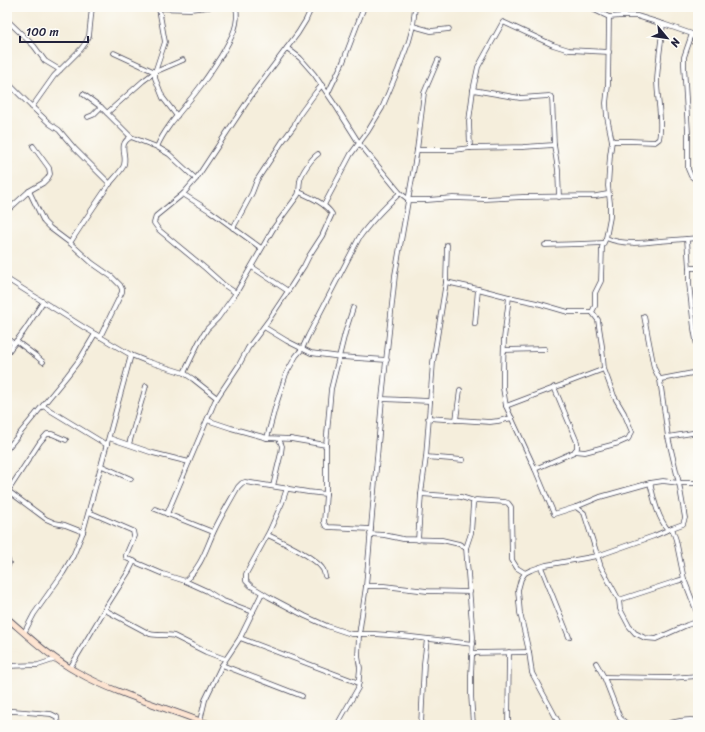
<svg xmlns="http://www.w3.org/2000/svg" width="705" height="732" viewBox="0 0 705 732" font-family="Sriracha,sans-serif">
  <style>
    .lines { fill: none; stroke-linecap: round; stroke-linejoin: round }
    .street-casing { stroke: #424153; stroke-width: 5.5 }
    .secondary-casing { stroke: #424153; stroke-width: 7 }
    .street { stroke: #fff; stroke-width: 4 }
    .secondary { stroke: #fde4d1; stroke-width: 5.5 }
  </style>
  <rect width="100%" height="100%" fill="#fdfcf7"/>
  <filter id="ink" filterUnits="userSpaceOnUse"><feTurbulence type="fractalNoise" baseFrequency=".025" numOctaves="2"/><feDisplacementMap in="SourceGraphic" scale="8" xChannelSelector="R" yChannelSelector="G"/><feConvolveMatrix kernelMatrix="1 2 1 2 8 2 1 2 1" color-interpolation-filters="sRGB"/></filter>
  <filter id="wash" filterUnits="userSpaceOnUse"><feTurbulence type="fractalNoise" baseFrequency=".012" numOctaves="4" result="noise"/><feDisplacementMap in="SourceGraphic" scale="16" xChannelSelector="R" yChannelSelector="G"/><feGaussianBlur stdDeviation="0.9" result="paint"/><feColorMatrix in="noise" values="0 0 0 0 0 0 0 0 0 0 0 0 0 0 0 0 0 1.4 0 .05"/><feComposite in="paint" operator="in"/></filter>
  <g filter="url(#wash)">
    <rect width="100%" height="100%" fill="#f5eedc"/>
  </g>
  <g filter="url(#ink)">
    <g class="lines">
      <defs>
        <g id="street">
          <polyline points="110,7 190,9 209,7"/>
          <polyline points="588,7 609,17 622,16 637,16 663,24 698,36"/>
          <polyline points="159,9 165,42 155,72 155,78 163,98 177,116"/>
          <polyline points="7,20 34,46 45,61 60,70"/>
          <polyline points="413,26 431,31 449,29"/>
          <polyline points="692,34 684,57 684,65 688,132 688,169 691,176 698,182"/>
          <polyline points="287,48 300,58 314,74 337,108 359,143 400,193 409,200 427,200 453,198 484,199 523,197 596,196 608,194"/>
          <polyline points="114,53 155,72"/>
          <polyline points="7,82 32,107 50,124 59,130 75,149 110,184"/>
          <polyline points="473,90 520,98 549,96 552,97 554,145 558,170 559,197"/>
          <polyline points="328,93 343,62 364,7"/>
          <polyline points="83,94 101,107 131,137"/>
          <polyline points="32,107 54,76 81,49 86,42 89,36 92,7"/>
          <polyline points="107,113 143,81 155,72 183,60"/>
          <polyline points="88,117 93,115 101,107"/>
          <path d="M 612,141 L 630,141 L 655,142 L 659,139 C 663,121 657,99 657,80 C 658,61 661,42 663,24"/>
          <path d="M 157,147 C 166,125 188,104 202,84 C 209,75 215,65 221,56 C 230,40 240,26 236,7"/>
          <polyline points="470,148 469,121 473,90 478,67 503,22 553,45 569,50 609,52"/>
          <polyline points="417,150 453,150 470,148 523,147 554,145"/>
          <polyline points="29,191 43,183 48,178 50,174 49,168 33,146"/>
          <polyline points="183,194 210,211 261,248"/>
          <polyline points="324,205 351,154 368,131 382,108 398,70 409,41 413,26 415,7"/>
          <polyline points="7,211 29,191 44,222 50,228 70,243 92,263 112,277 120,285 122,289 122,292 100,337"/>
          <polyline points="233,228 252,193 257,180 282,142 294,126 296,121 300,114 316,92 322,85"/>
          <path d="M 606,238 C 623,245 642,243 660,241 C 673,240 685,239 698,238"/>
          <polyline points="687,239 689,268"/>
          <path d="M 70,243 C 82,224 95,205 108,186 C 112,180 119,174 123,167 C 129,156 116,145 131,137 L 157,147 L 169,154 L 196,179"/>
          <polyline points="545,245 580,244 603,243"/>
          <polyline points="252,267 288,291"/>
          <polyline points="698,268 689,268 689,283 694,329 698,352"/>
          <polyline points="7,279 85,328 131,355 146,361 184,373 193,379 217,398"/>
          <polyline points="446,282 478,289 509,297 537,303 568,312 592,312"/>
          <polyline points="236,293 224,285 205,268 159,230 154,223 156,216 183,194 196,179 253,93 298,33 306,20 310,11 310,7"/>
          <polyline points="509,297 504,339 503,371 503,388 506,406 535,469 554,514 576,507 600,497 650,483 663,481 679,483 698,483"/>
          <polyline points="353,308 345,333 331,389 326,445 326,494 324,522 325,525 328,527 371,529"/>
          <polyline points="644,316 654,368 660,380"/>
          <polyline points="475,324 478,289"/>
          <polyline points="264,327 287,341 311,353 341,357 387,360"/>
          <polyline points="7,338 14,344"/>
          <polyline points="16,341 36,356 43,362"/>
          <polyline points="504,350 545,349"/>
          <polyline points="7,353 24,331 43,302"/>
          <path d="M 184,373 L 199,342 L 207,329 L 218,318 L 236,293 L 273,229 L 298,195 C 300,190 299,186 300,181 C 301,173 312,158 318,154"/>
          <polyline points="382,399 430,401"/>
          <polyline points="43,406 107,445"/>
          <polyline points="506,406 604,369"/>
          <polyline points="428,418 490,422 498,421 512,418"/>
          <polyline points="207,420 231,428 267,438 291,439 326,445"/>
          <polyline points="456,420 460,390"/>
          <polyline points="668,437 698,432"/>
          <polyline points="109,438 153,453 189,462"/>
          <path d="M 267,438 L 275,408 L 286,374 L 296,356 L 302,349 L 308,336 L 359,238 C 371,221 385,207 400,193"/>
          <polyline points="129,444 146,386"/>
          <polyline points="7,449 67,376 80,359 95,334"/>
          <polyline points="575,451 585,452 619,443 628,439 632,432 624,413 614,396 604,369 602,346 598,320 592,312 595,306 595,293 601,281 602,247 606,238 610,217 610,203 608,186 610,155 612,141 607,117 606,103 608,85 609,17"/>
          <polyline points="426,457 463,460"/>
          <polyline points="102,466 131,479"/>
          <polyline points="535,469 574,452 577,448 577,442 554,387"/>
          <path d="M 650,483 C 654,499 657,516 668,530"/>
          <polyline points="273,486 281,453 282,446 279,439"/>
          <polyline points="287,488 282,503 269,532 246,574 246,581 251,586 269,597 305,616 327,626 351,634 375,634 403,636 473,644"/>
          <polyline points="7,490 46,519 55,523 65,525 83,532"/>
          <polyline points="8,491 40,442 47,434 52,434 66,440"/>
          <polyline points="421,494 461,497 474,501"/>
          <polyline points="576,507 584,513 601,567 619,600 620,609 629,626 635,633 645,638 656,639 687,625 698,621"/>
          <polyline points="155,509 213,532"/>
          <polyline points="89,512 133,531 134,536 126,555 126,557 128,559 163,574 185,581 207,591 221,600 253,612"/>
          <path d="M 167,514 L 215,401 L 239,365 L 248,348 L 268,321 L 288,291 L 304,266 L 309,256 L 322,236 L 332,214 C 325,203 310,197 299,192"/>
          <polyline points="672,528 683,524 685,518 679,483 668,437 660,380 661,379 698,372"/>
          <polyline points="370,534 384,535 403,539 442,540 459,544 466,548"/>
          <path d="M 268,535 C 282,542 313,556 322,568 C 324,570 324,573 325,576"/>
          <polyline points="418,540 421,494 426,457 433,362 446,282 447,245"/>
          <polyline points="7,558 9,563 7,568"/>
          <polyline points="541,567 569,637"/>
          <path d="M 185,581 C 202,565 205,551 214,531 C 221,516 230,501 238,487 L 242,483 L 245,482 L 308,492 L 326,494"/>
          <polyline points="366,586 384,586 427,591 470,592"/>
          <polyline points="619,600 677,581 684,579"/>
          <path d="M 105,610 L 150,634 C 158,636 166,634 174,636 L 206,652 L 225,659"/>
          <polyline points="24,633 34,614 63,573 73,556 83,532 131,355"/>
          <polyline points="240,638 359,683"/>
          <polyline points="473,653 529,652"/>
          <polyline points="596,663 604,677 620,718 627,724 631,725"/>
          <polyline points="222,665 302,696"/>
          <polyline points="7,666 38,665 56,659"/>
          <polyline points="70,668 108,604 129,571 134,561"/>
          <polyline points="604,677 670,678 698,676"/>
          <polyline points="7,711 13,711 51,714 57,717 58,725"/>
          <polyline points="200,721 205,700 222,665 240,638 262,593"/>
          <polyline points="337,725 358,688 360,668 358,656 359,635 366,586 382,399 395,275 417,150 424,93 438,60"/>
          <polyline points="421,725 424,663 427,639"/>
          <polyline points="473,725 471,694 471,675 473,637 466,548 471,533 473,504 474,501 476,500 505,502 508,503 511,507 512,560 517,568 525,573"/>
          <polyline points="508,725 509,652"/>
          <polyline points="560,725 532,673 529,652 520,613 518,590 521,579 525,573 531,570 546,565 597,556 654,536 672,528 676,540 684,579 696,610 698,613"/>
          <path d="M 669,725 L 670,723 C 678,721 690,718 698,721"/>
        </g>
        <path id="secondary" d="M 7,618 C 29,637 51,658 77,672 C 116,694 161,706 202,722 L 214,725"/>
      </defs>
      <use href="#street" class="street-casing"/>
      <use href="#secondary" class="secondary-casing"/>
      <use href="#street" class="street"/>
      <use href="#secondary" class="secondary"/>
    </g>
  </g>
  <rect width="705" height="732" fill="none" stroke="#fdfcf7" stroke-width="24"/>
  <g transform="translate(667 38) rotate(119)" stroke="#fdfcf7" stroke-width="3" paint-order="stroke">
  <path d="M0-3L7 15L0 10L-7 15Z" fill="#22223b"/>
  <text y="-6" font-size="11" font-weight="bold" text-anchor="middle" fill="#22223b">N</text>
  </g>
  <path d="M20 36v6h68v-6" fill="none" stroke="#22223b" stroke-width="2"/>
  <text x="26" y="36" font-size="12" fill="#22223b" stroke="#fdfcf7" stroke-width="3" paint-order="stroke">100 m</text>
</svg>
